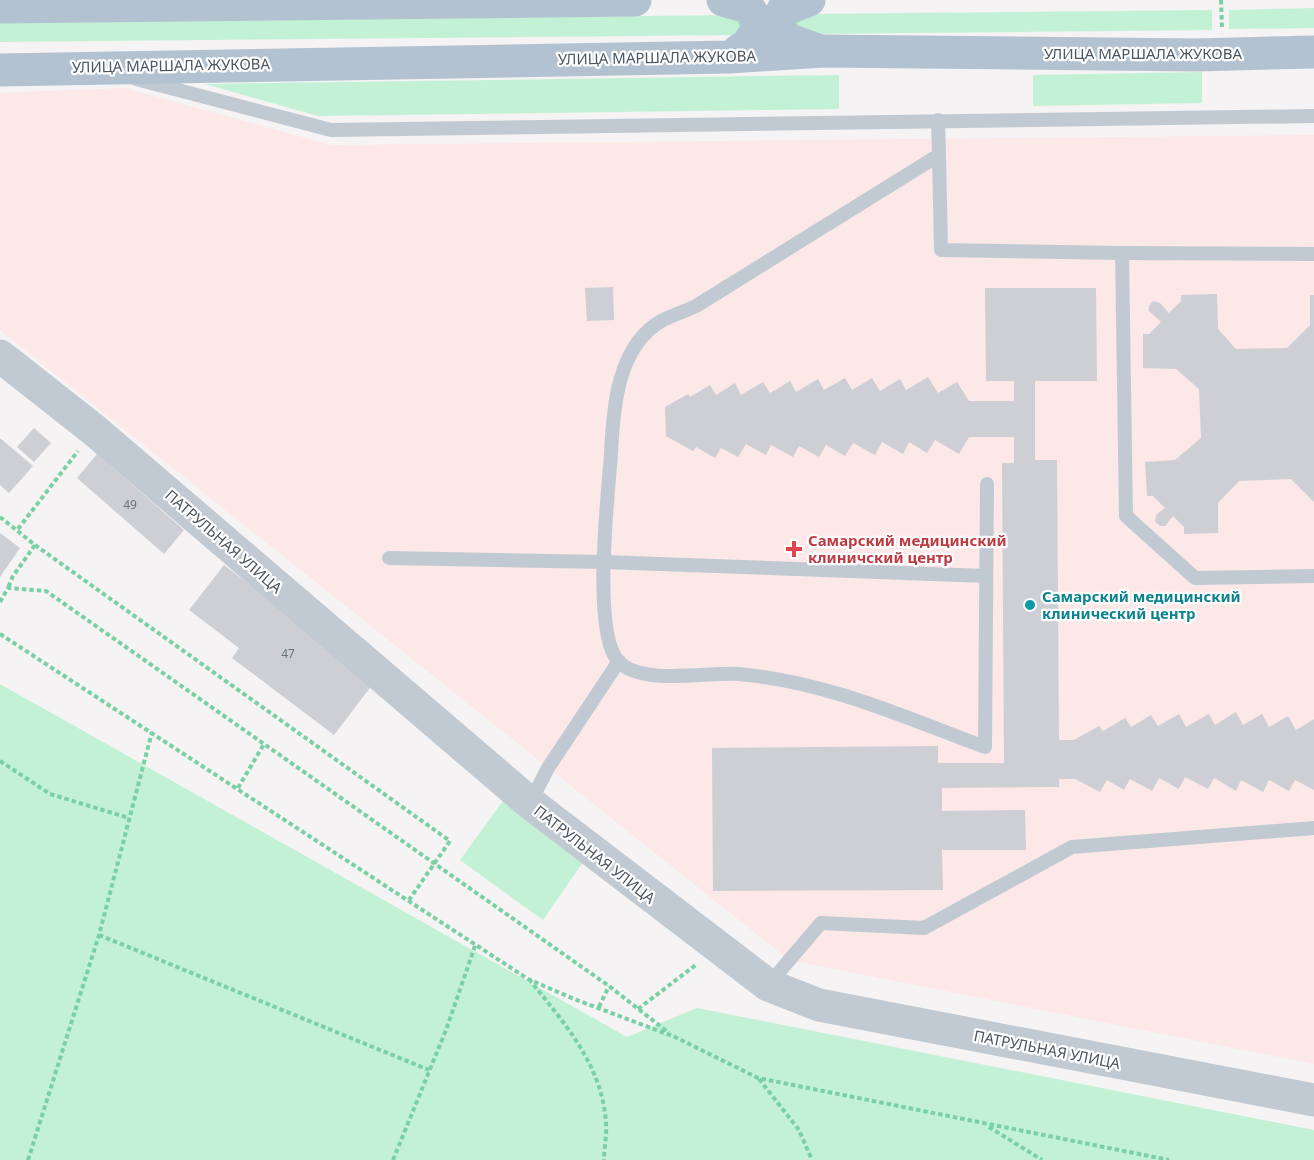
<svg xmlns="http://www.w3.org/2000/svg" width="1314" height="1160" viewBox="0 0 1314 1160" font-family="'Noto Sans',sans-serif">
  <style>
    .medical { fill: #fce8e6 }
    .green { fill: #c3f1d5 }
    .building { fill: #cdcfd5 }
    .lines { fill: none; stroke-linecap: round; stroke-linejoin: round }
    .path { stroke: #7ad0a6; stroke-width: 4; stroke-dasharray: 4.5 3; stroke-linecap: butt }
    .service { stroke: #c1cad2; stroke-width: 14 }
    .tertiary { stroke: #c1cad2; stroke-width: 33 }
    .primary { stroke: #b3c2d1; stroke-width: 33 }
    .health-dot { fill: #e0444e; stroke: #fff; stroke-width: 2 }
    .culture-dot { fill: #0f9aa8; stroke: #fff; stroke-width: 2 }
    .labels { text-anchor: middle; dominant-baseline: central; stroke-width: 4.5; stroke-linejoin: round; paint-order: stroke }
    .number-label { font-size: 12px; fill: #6b747e }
    .street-label { font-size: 15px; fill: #4a5661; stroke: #fff }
    .health-label { font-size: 15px; font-weight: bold; fill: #be3a42; stroke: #fff; text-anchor: start }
    .culture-label { font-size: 15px; font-weight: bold; fill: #0d838f; stroke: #fff; text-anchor: start }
  </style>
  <rect width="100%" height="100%" fill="#f5f3f3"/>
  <polygon class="medical" points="124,88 331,145 1314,135 1314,1064 789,960 0,330 0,93"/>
  <g class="green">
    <polygon points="1314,8 1314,28 1229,29 1229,10"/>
    <polygon points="1212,10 1212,30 803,34 796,27 796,21 803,14"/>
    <polygon points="736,15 743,22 735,35 0,42 0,23"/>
    <polygon points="1202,72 1202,103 1033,106 1033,75"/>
    <polygon points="839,75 839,109 318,116 205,84"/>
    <polygon points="0,684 627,1037 697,1008 1314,1130 1314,1160 0,1160"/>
    <polygon points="505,798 583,862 543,920 460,860"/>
  </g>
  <g class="building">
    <polygon points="613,287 614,320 587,321 585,288"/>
    <polygon points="985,288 1096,288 1097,381 1035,381 1035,460 1057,460 1059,740 1074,740 1099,726 1103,731 1125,718 1131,727 1151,715 1158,726 1179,714 1186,727 1209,714 1215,725 1236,712 1243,725 1262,714 1269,727 1288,716 1296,730 1314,719 1314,790 1295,780 1289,791 1269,780 1263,792 1241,780 1236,791 1214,778 1208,789 1185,777 1179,789 1159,778 1152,791 1130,779 1124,790 1107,780 1100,792 1075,779 1059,779 1059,787 942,788 942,811 1025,810 1026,850 942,850 943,890 713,891 712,748 938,746 938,763 1004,763 1002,463 1014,463 1014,437 969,437 959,454 935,440 927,453 909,442 903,454 882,442 875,455 853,443 845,456 826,445 819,457 799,446 793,457 771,445 766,455 746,444 738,457 721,448 715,458 696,447 693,451 666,436 665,407 688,394 690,397 710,385 716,395 735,383 741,395 763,382 770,393 790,381 796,392 818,379 824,390 845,378 852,390 872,378 880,391 900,379 906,390 928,377 938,393 957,382 969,401 1014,401 1014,381 986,381"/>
    <polygon points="1217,294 1218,329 1236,349 1287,348 1310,325 1310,295 1314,295 1314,502 1291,479 1239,481 1218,503 1218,533 1184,534 1184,527 1173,516 1165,526 1160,526 1155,522 1156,515 1165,508 1153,496 1147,496 1145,462 1175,460 1201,438 1199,389 1176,369 1143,368 1143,334 1149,334 1161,322 1149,311 1149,306 1153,301 1160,303 1169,313 1181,301 1181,295"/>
    <polygon points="34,428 51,443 34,462 17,447"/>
    <polygon points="0,438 33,466 9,493 0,485"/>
    <polygon points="97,454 184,530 164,554 77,478"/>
    <polygon points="0,533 20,548 0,577"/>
    <polygon points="224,565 376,680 334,735 232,658 239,648 189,610"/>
  </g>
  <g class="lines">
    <g class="path">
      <polyline points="1221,0 1222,28"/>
      <polyline points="0,517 35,545 13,576 8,588"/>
      <polyline points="18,529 78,451"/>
      <polyline points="35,545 450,841 409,900"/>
      <polyline points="0,602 8,588 46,591 609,986 669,1033"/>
      <polyline points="0,634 528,979 574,999 675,1037 758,1078 1169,1160"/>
      <polyline points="0,761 50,794 129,818"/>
      <polyline points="238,788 264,744"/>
      <polyline points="99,935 429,1070"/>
      <path d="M 529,979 C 564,1023 602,1064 606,1123 C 607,1135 604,1148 604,1160"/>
      <polyline points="599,1007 609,986"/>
      <polyline points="638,1009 697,964"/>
      <polyline points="759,1079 799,1130 812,1160"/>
      <polyline points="989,1127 1042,1160"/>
      <polyline points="28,1160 99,935 152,732"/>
      <polyline points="393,1160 446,1030 476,943"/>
    </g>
    <g class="service">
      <polyline points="136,79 331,130 1314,116"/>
      <path d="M 938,120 L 939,155 L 696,306 C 685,311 673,315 663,320 C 617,345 613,409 611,454 C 608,496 592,631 618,661 C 641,686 706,672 738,674 C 825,681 904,717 985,747 L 987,484"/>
      <polyline points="939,155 941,250 1122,253 1126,516 1195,578 1314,576"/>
      <polyline points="1122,253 1314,254"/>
      <polyline points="389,558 604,562 986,576"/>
      <polyline points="530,803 548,768 619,661"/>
      <polyline points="768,985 821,923 924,928 1072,847 1314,828"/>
    </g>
    <polyline class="tertiary" points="0,356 94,430 530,803 768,985 819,1005 1314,1100"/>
    <g class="primary">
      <polyline points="723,0 748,7 760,25 748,44 738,51"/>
      <polyline points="809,0 783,10 777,24 787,39 818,50"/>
      <polyline points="0,7 635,0"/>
      <polyline points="0,70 729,57 823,51 1196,55 1314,52"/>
    </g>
  </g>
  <path class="health-dot" d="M791 540h6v6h6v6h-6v6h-6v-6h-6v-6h6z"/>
  <circle class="culture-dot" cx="1030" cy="605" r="6"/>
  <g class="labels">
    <g class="number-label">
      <text x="130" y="504">49</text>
      <text x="288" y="653">47</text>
    </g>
    <g class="street-label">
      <text x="1143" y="53">УЛИЦА МАРШАЛА ЖУКОВА</text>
      <text transform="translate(657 57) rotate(-1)">УЛИЦА МАРШАЛА ЖУКОВА</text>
      <text transform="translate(171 65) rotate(-1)">УЛИЦА МАРШАЛА ЖУКОВА</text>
      <text transform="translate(224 541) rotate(41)">ПАТРУЛЬНАЯ УЛИЦА</text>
      <text transform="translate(595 854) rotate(38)">ПАТРУЛЬНАЯ УЛИЦА</text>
      <text transform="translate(1047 1049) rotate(11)">ПАТРУЛЬНАЯ УЛИЦА</text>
    </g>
    <g class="health-label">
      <text x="808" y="540">Самарский медицинский<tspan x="808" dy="17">клиничский центр</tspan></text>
    </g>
    <g class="culture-label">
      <text x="1042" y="596">Самарский медицинский<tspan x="1042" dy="17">клинический центр</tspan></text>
    </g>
  </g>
</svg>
